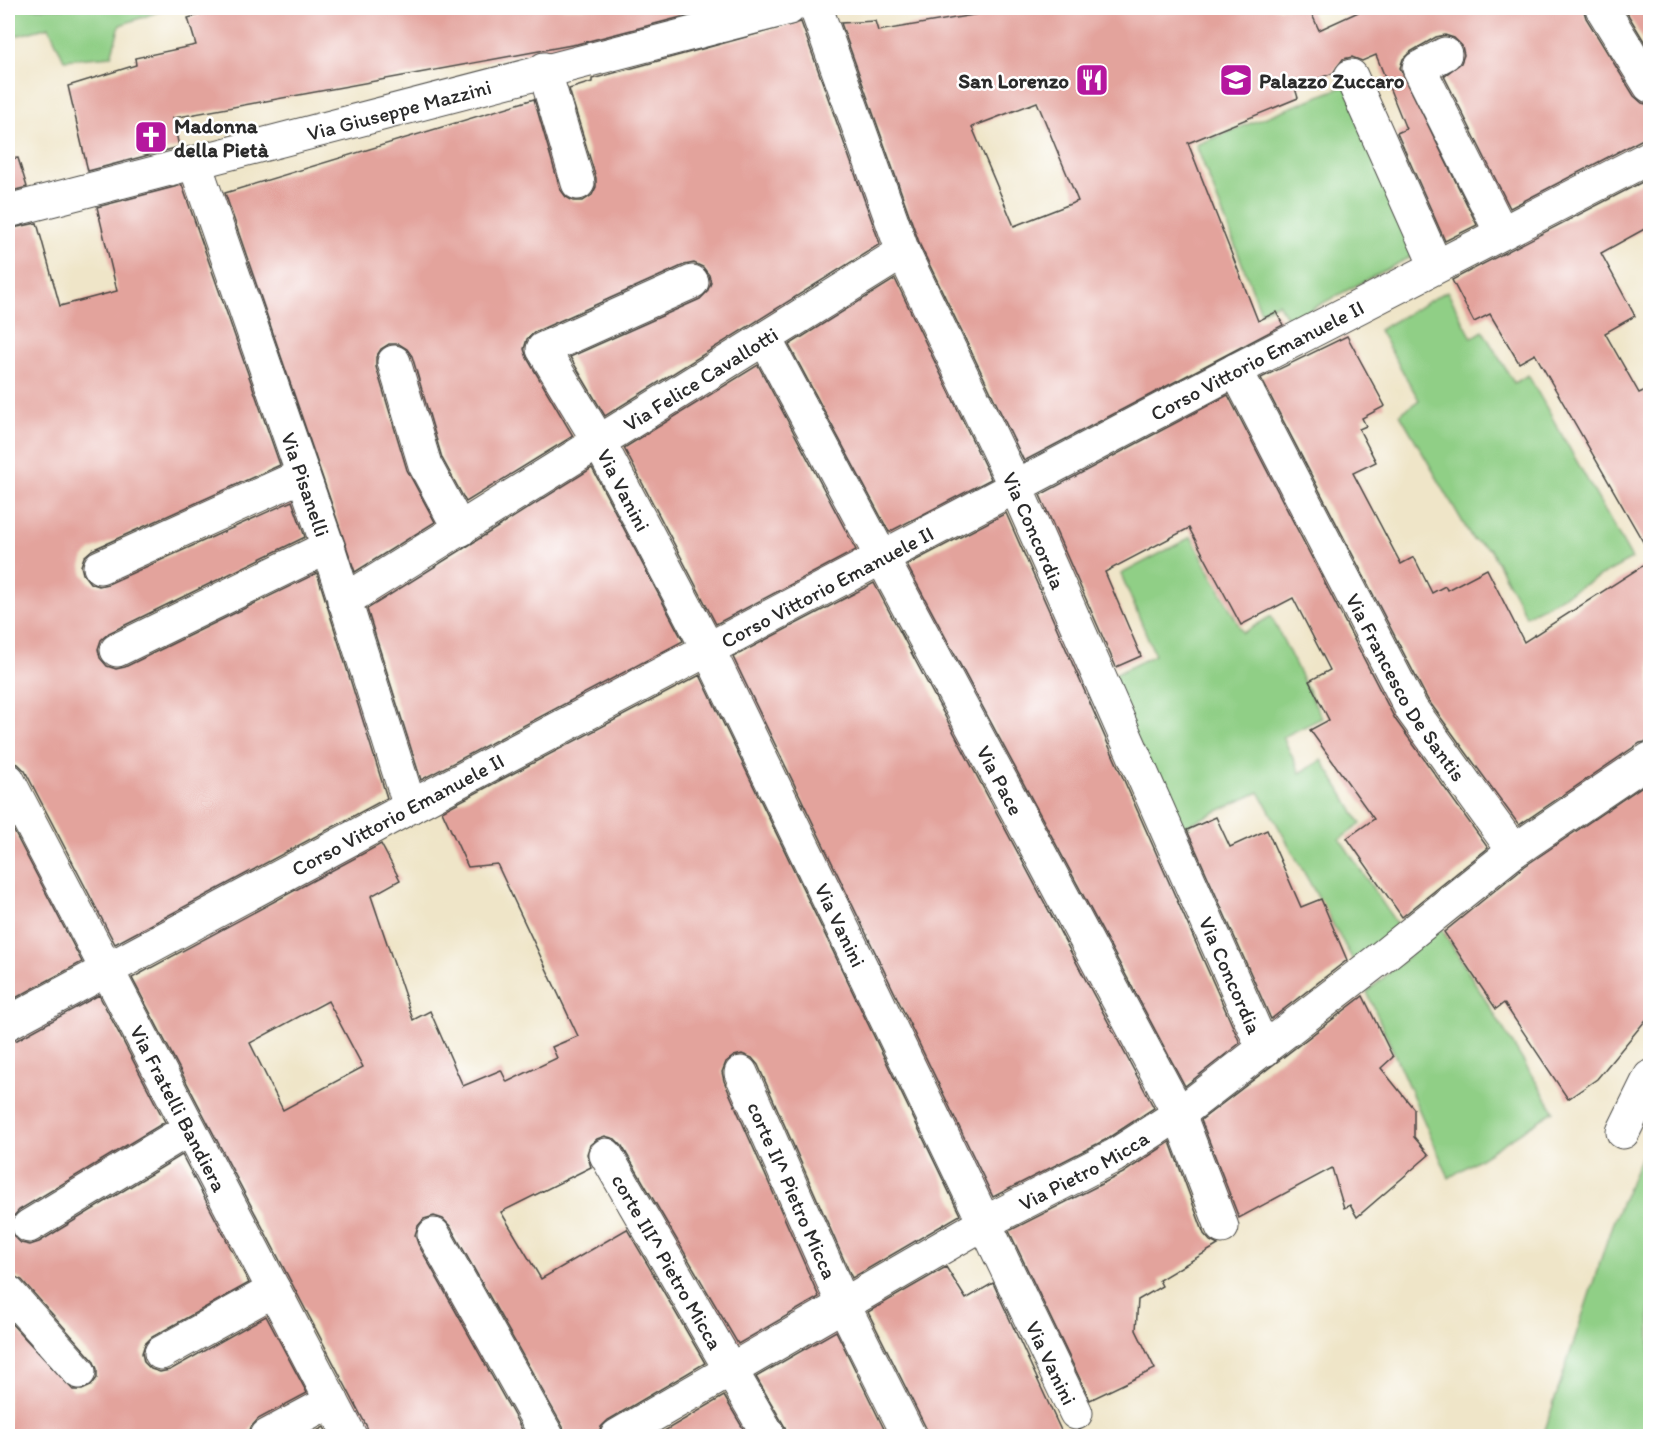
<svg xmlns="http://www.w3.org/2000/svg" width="1658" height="1444" viewBox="0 0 1658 1444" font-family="Itim,sans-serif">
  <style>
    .green { fill: #90cf86; stroke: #5e7d58; stroke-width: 1.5 }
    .building { fill: #e3a39c; fill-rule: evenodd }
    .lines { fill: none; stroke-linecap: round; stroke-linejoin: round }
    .minor-casing { stroke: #484743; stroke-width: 35 }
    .minor { stroke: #fff; stroke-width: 33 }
    .labels { text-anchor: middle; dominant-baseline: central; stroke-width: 5; stroke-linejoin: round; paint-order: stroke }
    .poi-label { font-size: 21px; font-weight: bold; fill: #2b2b2b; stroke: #fff; text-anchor: start }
    .street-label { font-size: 21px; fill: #2b2b2b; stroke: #fff }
  </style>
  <rect width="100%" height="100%" fill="#fff"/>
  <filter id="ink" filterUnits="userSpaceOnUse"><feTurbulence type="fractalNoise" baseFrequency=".0167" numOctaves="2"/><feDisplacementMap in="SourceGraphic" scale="12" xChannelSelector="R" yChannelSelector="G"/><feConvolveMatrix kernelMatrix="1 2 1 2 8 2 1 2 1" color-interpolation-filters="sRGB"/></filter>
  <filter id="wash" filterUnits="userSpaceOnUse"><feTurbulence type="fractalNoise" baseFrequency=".008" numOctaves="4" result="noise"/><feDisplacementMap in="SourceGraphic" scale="24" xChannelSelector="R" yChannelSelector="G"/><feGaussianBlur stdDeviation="1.35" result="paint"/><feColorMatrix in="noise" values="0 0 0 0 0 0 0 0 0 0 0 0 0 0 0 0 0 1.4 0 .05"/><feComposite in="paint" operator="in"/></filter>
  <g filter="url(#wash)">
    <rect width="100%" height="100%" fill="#efe5c8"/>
    <g class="green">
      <polygon points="8,8 169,8 120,25 111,56 64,60 49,27 8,38"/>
      <polygon points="1347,85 1414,255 1289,321 1278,303 1261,312 1196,145"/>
      <polygon points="1447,291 1472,338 1483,331 1514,383 1528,375 1632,559 1526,616 1490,549 1473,540 1400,414 1419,400 1379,330"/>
      <polygon points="1191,537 1243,633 1271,616 1322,718 1283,737 1300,773 1322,760 1361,824 1340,839 1402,932 1357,967 1259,792 1179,829 1108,678 1155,655 1121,574"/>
      <polygon points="1441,928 1554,1111 1449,1178 1367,992"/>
      <polygon points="1650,1135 1650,1436 1543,1436 1612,1225"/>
    </g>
    <g id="blocks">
      <g class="building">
        <polygon points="223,8 716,8 577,44 173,118 179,147 88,171 68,86 136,65 135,58 196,45 188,18"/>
        <path d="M 1015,8 L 1309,8 L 1319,30 L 1367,8 L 1583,8 L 1586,18 L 1634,96 L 1642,103 L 1650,105 L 1650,138 L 1641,140 L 1510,208 L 1444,76 L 1461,63 L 1464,55 L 1462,46 L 1454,38 L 1445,35 L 1436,37 L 1410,52 L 1403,59 L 1400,68 L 1477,225 L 1445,241 L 1397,133 L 1406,129 L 1376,55 L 1362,61 L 1352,57 L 1343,59 L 1333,73 L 1295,88 L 1298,98 L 1188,143 L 1258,321 L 1276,312 L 1283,325 L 1024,461 L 920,245 L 841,23 L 875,21 L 878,31 ZM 1037,102 L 1078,201 L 1014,226 L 972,127 Z"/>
        <polygon points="1624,8 1650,8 1650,51"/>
        <polygon points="801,22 880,244 605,416 570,357 700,299 707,292 711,283 709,275 703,267 694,263 684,265 535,332 527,339 524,349 527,358 573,436 466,502 442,458 412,356 407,349 399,344 389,344 381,349 376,357 376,367 407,470 435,522 355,572 225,193 534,99 560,189 566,197 573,201 583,201 592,195 596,187 596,178 569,89 592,82 592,79"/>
        <polygon points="18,158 27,187 8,192 8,159"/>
        <polygon points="1650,178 1650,226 1601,253 1635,316 1605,333 1639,393 1650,388 1650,554 1535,354 1519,363 1490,314 1474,322 1452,280"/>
        <polygon points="182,185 280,465 92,550 84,557 81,566 83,574 90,583 99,586 108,584 292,501 305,537 109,633 101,640 98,649 100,658 107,666 116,669 125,667 317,573 387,798 115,944 25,771 18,764 8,761 8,229 37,223 60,306 117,291 97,207"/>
        <polygon points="895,279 991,479 889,532 789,345"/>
        <polygon points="1347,336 1385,406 1362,418 1366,426 1359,429 1376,462 1353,473 1401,564 1414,557 1432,593 1445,586 1447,590 1487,569 1524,642 1650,561 1650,741 1640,743 1519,825 1428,700 1261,378"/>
        <polygon points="758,365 856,550 716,624 624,448"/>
        <polygon points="1228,395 1395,719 1488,848 1402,917 1347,838 1374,819 1310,730 1329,720 1309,681 1330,670 1293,598 1241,625 1189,528 1105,572 1141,656 1116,667 1040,495"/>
        <polygon points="592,468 683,641 421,780 367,609"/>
        <polygon points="1006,513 1240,1043 1185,1086 907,565"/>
        <polygon points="874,583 1154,1108 1105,1140 993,1197 733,657"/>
        <path d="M 700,675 L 960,1215 L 852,1278 L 758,1065 L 752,1058 L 742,1054 L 734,1056 L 726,1062 L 722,1072 L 724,1081 L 819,1297 L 738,1344 L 622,1146 L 615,1139 L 605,1136 L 597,1139 L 590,1145 L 587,1154 L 591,1167 L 501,1212 L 541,1279 L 627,1229 L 705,1363 L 608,1420 L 601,1427 L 598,1437 L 566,1437 L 563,1427 L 450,1226 L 443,1219 L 434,1216 L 424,1219 L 418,1226 L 415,1235 L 418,1244 L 526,1437 L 369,1437 L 367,1427 L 132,978 L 381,844 L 400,880 L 371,896 L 413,1020 L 430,1011 L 463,1086 L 501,1070 L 507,1082 L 557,1058 L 552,1047 L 578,1036 L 497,864 L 468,867 L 442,811 ZM 328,1001 L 363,1067 L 283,1110 L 250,1043 Z"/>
        <polygon points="1650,781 1650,1015 1597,1079 1568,1099 1504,1003 1496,1009 1444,932 1525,866"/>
        <polygon points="1216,817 1230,847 1267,830 1301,907 1321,899 1347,960 1271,1019 1187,830"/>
        <polygon points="8,820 82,962 8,1002"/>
        <polygon points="99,995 165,1122 19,1210 12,1218 10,1226 13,1235 21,1243 30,1245 39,1242 182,1155 249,1283 152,1337 145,1344 142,1353 144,1362 151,1369 160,1372 170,1370 266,1316 307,1393 258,1419 251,1427 248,1437 8,1437 8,1320 73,1390 82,1390 91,1386 97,1378 97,1369 93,1360 22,1280 8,1274 8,1042 17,1040"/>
        <polygon points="1363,996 1393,1057 1381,1068 1414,1109 1414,1137 1429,1155 1357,1217 1350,1205 1344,1208 1332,1168 1239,1218 1201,1120"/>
        <polygon points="1170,1142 1204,1234 1210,1241 1218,1245 1159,1280 1162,1286 1138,1300 1136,1330 1155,1369 1090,1400 1009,1231 1123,1173"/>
        <polygon points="946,1267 966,1299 993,1283 1064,1437 928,1437 926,1428 868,1312"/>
        <polygon points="836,1331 888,1437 788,1437 785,1427 756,1377"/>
        <polygon points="724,1396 748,1437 654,1437"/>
        <polygon points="324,1427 329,1437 306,1437"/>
      </g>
    </g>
  </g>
  <g filter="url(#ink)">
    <use href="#blocks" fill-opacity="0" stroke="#484743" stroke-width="1.5"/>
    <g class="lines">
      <defs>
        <g id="minor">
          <path id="s1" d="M 816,8 L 903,252 L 1016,488 L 1264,1050"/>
          <polyline points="1602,8 1650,86"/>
          <polyline points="1445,54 1419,68 1501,232"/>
          <polyline points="544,69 578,183"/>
          <polyline points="1351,76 1436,266"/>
          <path id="s2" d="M 195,164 L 328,547 L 410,807"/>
          <path id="s3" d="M 8,211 L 789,8"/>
          <path id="s4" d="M 692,282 L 543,349 L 598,440 L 708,649 L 1076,1413"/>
          <path id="s5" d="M 765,339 L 1179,1114 L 1222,1227"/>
          <polyline points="394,362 425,465 460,530"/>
          <path id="s6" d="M 1236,370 L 1412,710 L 1514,851"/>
          <polyline points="100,567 303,475"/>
          <path id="s7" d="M 344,601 L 903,252"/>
          <polyline points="117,650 328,547"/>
          <path id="s8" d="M 8,780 L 350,1436"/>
          <path id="s9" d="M 8,1023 L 410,807 L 1236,370 L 1650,157"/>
          <path id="s10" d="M 741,1073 L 844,1306 L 909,1436"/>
          <polyline points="1623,1132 1650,1077"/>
          <path id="s11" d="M 606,1155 L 769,1436"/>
          <polyline points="29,1226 189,1129"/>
          <polyline points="434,1235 547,1436"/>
          <polyline points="8,1292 79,1372"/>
          <polyline points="161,1353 274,1290"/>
          <polyline points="267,1436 332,1401"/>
          <path id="s12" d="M 617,1436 L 986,1222 L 1114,1156 L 1179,1114 L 1382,957 L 1514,851 L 1650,759"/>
        </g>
      </defs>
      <use href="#minor" class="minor-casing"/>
      <use href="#minor" class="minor"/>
    </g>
  </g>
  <defs>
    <symbol id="restaurant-square" viewBox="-11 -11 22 22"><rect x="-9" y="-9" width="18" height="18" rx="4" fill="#b5179e" stroke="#fff"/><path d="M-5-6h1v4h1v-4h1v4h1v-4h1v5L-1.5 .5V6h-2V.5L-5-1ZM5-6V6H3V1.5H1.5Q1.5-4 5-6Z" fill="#fff"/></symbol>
    <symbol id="school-square" viewBox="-11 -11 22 22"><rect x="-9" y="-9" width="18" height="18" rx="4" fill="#b5179e" stroke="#fff"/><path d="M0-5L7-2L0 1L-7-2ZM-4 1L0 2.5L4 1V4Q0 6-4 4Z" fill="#fff"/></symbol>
    <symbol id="church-square" viewBox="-11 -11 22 22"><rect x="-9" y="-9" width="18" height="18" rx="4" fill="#b5179e" stroke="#fff"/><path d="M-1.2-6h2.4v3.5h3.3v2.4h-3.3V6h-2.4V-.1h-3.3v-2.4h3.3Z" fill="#fff"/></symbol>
  </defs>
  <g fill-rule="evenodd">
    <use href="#restaurant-square" x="1073" y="61" width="38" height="38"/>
    <use href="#school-square" x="1217" y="61" width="38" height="38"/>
    <use href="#church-square" x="132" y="118" width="38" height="38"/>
  </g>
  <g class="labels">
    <g class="poi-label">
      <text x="1069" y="80" text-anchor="end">San Lorenzo</text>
      <text x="1259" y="80">Palazzo Zuccaro</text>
      <text x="174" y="125">Madonna<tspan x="174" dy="24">della Pietà</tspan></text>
    </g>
    <g class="street-label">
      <text stroke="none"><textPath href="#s3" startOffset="404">Via Giuseppe Mazzini</textPath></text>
      <text stroke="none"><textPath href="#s9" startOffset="1414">Corso Vittorio Emanuele II</textPath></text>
      <text stroke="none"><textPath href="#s7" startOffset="420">Via Felice Cavallotti</textPath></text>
      <text stroke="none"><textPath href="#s2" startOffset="339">Via Pisanelli</textPath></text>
      <text stroke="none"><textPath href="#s4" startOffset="326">Via Vanini</textPath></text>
      <text stroke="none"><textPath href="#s1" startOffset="567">Via Concordia</textPath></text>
      <text stroke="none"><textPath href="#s9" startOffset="928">Corso Vittorio Emanuele II</textPath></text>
      <text stroke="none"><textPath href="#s6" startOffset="360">Via Francesco De Santis</textPath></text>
      <text stroke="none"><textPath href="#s5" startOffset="500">Via Pace</textPath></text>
      <text stroke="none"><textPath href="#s9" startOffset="442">Corso Vittorio Emanuele II</textPath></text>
      <text stroke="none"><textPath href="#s4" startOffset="812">Via Vanini</textPath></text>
      <text stroke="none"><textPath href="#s1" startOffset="1053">Via Concordia</textPath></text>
      <text stroke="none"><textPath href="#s8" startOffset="370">Via Fratelli Bandiera</textPath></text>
      <text stroke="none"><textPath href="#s12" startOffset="537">Via Pietro Micca</textPath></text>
      <text stroke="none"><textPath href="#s10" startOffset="128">corte II^ Pietro Micca</textPath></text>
      <text stroke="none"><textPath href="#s11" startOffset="123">corte III^ Pietro Micca</textPath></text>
      <text stroke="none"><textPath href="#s4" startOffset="1298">Via Vanini</textPath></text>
    </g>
  </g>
  <rect width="1658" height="1444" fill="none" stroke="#fff" stroke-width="30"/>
</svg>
